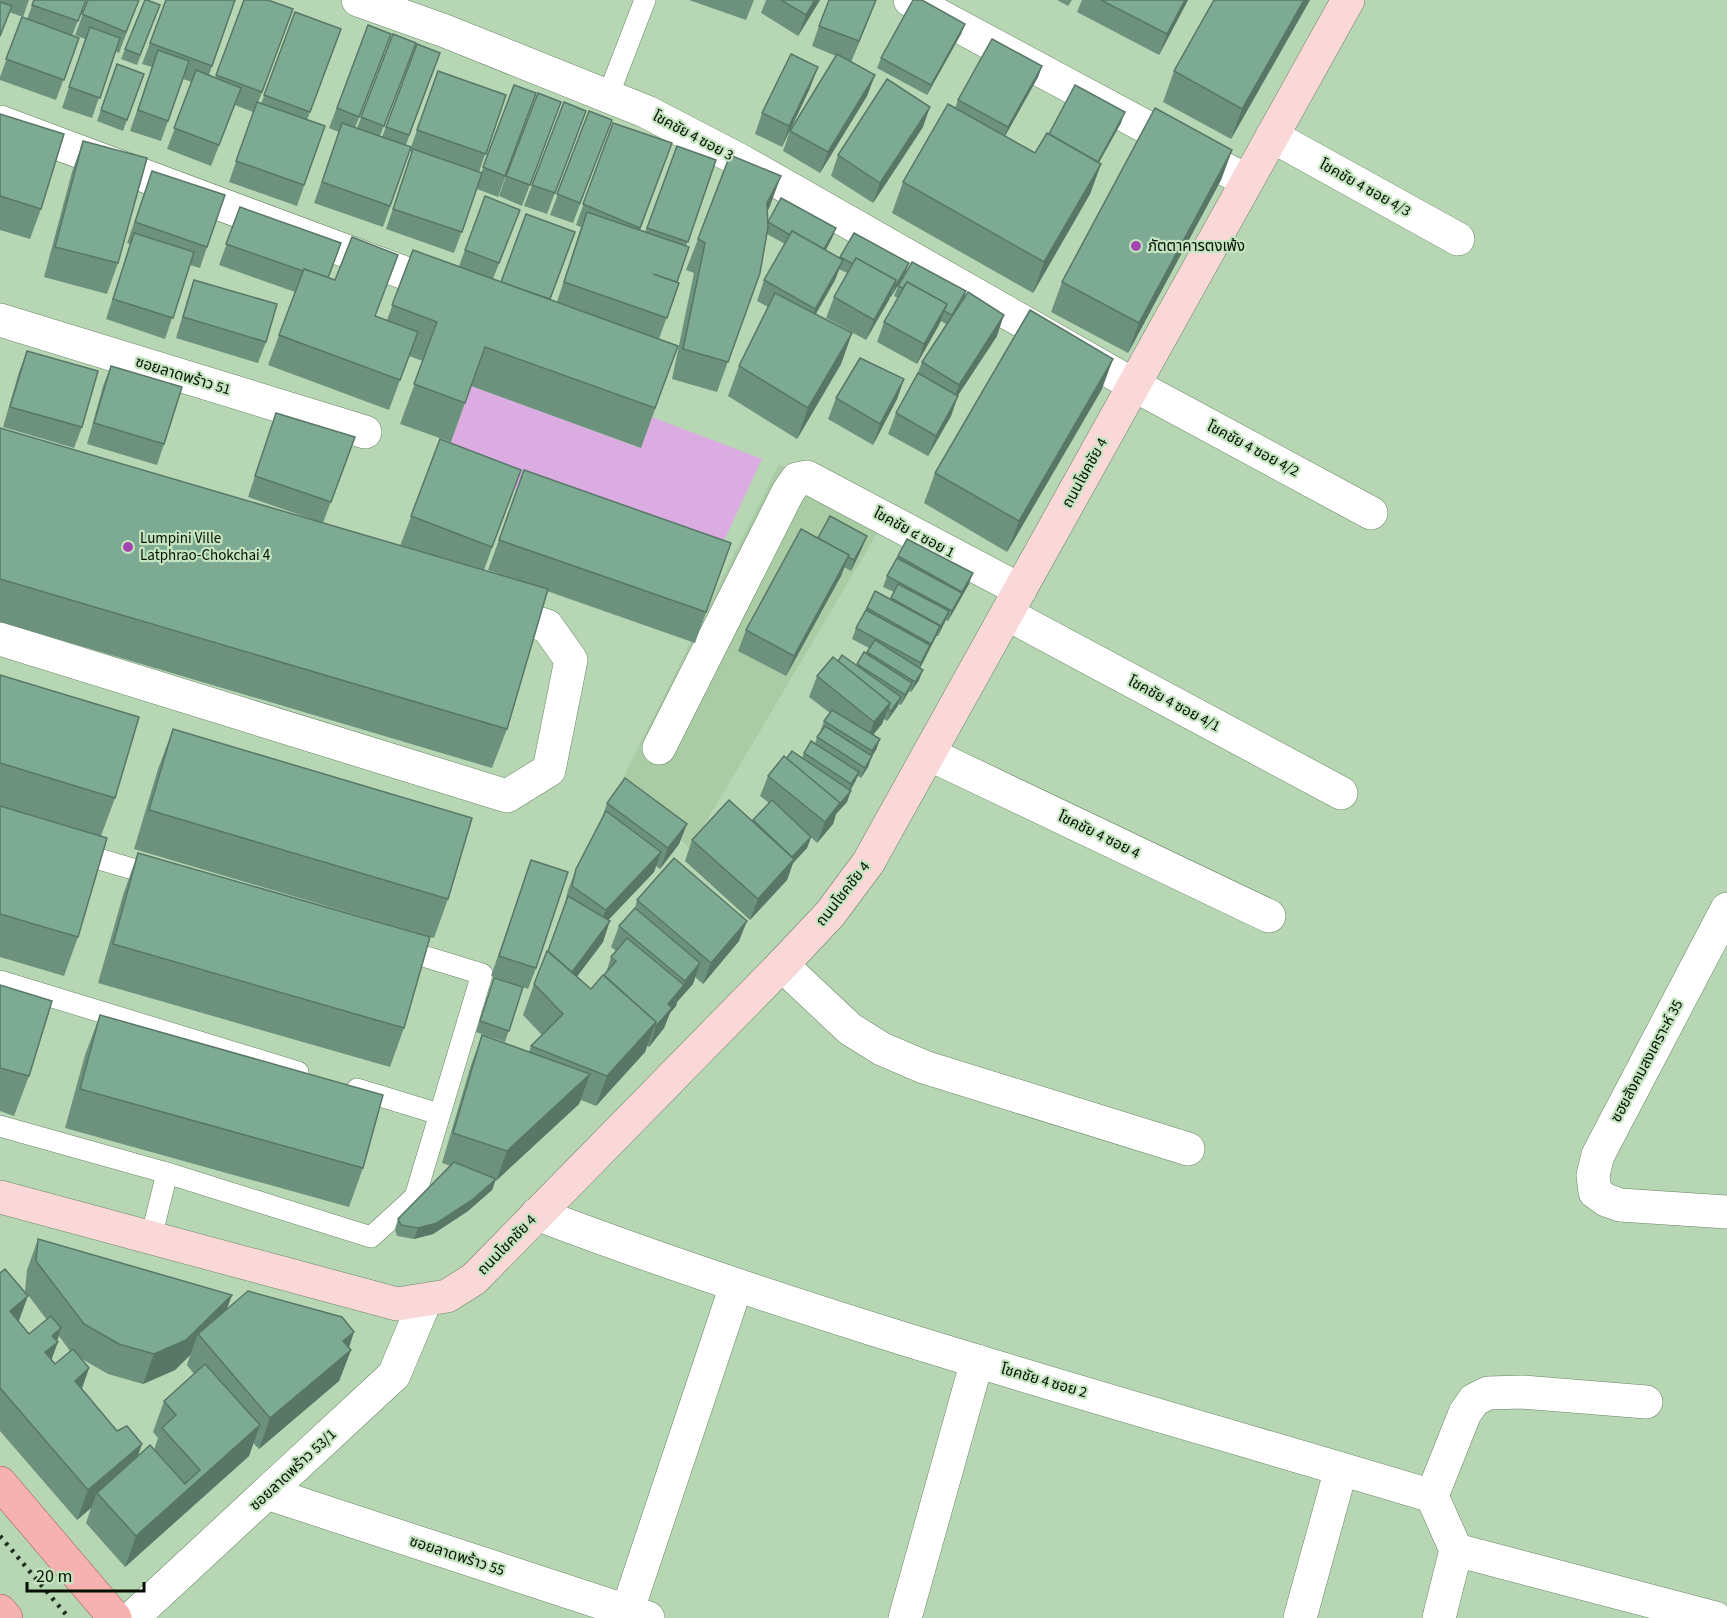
<svg xmlns="http://www.w3.org/2000/svg" width="1727" height="1618" viewBox="0 0 1727 1618" font-family="'Source Sans 3','Noto Sans Thai',sans-serif">
  <style>
    .built { fill: #a9cca4 }
    .green { fill: #dbace2 }
    .lines { fill: none; stroke-linecap: round; stroke-linejoin: round }
    .lane-casing { stroke: #688564; stroke-width: 22 }
    .street-casing { stroke: #688564; stroke-width: 34 }
    .secondary-casing { stroke: #688564; stroke-width: 34 }
    .primary-casing { stroke: #9e5753; stroke-width: 34 }
    .lane { stroke: #fff; stroke-width: 21 }
    .street { stroke: #fff; stroke-width: 33 }
    .secondary { stroke: #fad8d8; stroke-width: 33 }
    .primary { stroke: #f6b2b1; stroke-width: 33 }
    .rail { stroke: #212e1f; stroke-width: 4.5; stroke-dasharray: 3 6; stroke-linecap: butt }
    .wall { fill: #6c927e; fill-rule: evenodd }
    .shaded-wall { fill: #587767 }
    .building { fill: #7daa93; stroke: #587767; stroke-width: 1.5 }
    .poi-dot { fill: #a145b0; stroke: #c4e4bf; stroke-width: 2 }
    .labels { text-anchor: middle; dominant-baseline: central; stroke-width: 4.5; stroke-linejoin: round; paint-order: stroke }
    .street-label { font-size: 15px; fill: #050f04; stroke: #c4e4bf }
    .poi-label { font-size: 15px; fill: #050f04; stroke: #c4e4bf; text-anchor: start }
  </style>
  <rect width="100%" height="100%" fill="#b7d6b3"/>
  <polygon class="built" points="779,464 885,520 690,849 622,780"/>
  <polygon class="green" points="471,386 640,448 652,417 762,459 714,562 432,459 439,443 451,442"/>
  <g class="lines">
    <defs>
      <g id="lane">
        <polyline points="608,96 645,0"/>
        <polyline points="75,852 160,877"/>
        <polyline points="0,981 298,1072"/>
        <polyline points="357,1089 439,1114"/>
        <polyline points="0,1126 167,1173 371,1237 415,1197 482,974 397,948"/>
        <polyline points="151,1238 167,1173"/>
      </g>
      <g id="street">
        <polyline points="358,0 445,31 647,112 743,162 1134,385 1371,513"/>
        <polyline points="910,0 1247,181"/>
        <polyline points="0,122 445,288"/>
        <polyline points="1272,136 1458,239"/>
        <polyline points="0,320 365,432"/>
        <polyline points="1007,614 1341,793"/>
        <polyline points="0,639 507,796 549,770 571,660 547,626 494,609"/>
        <polyline points="659,748 788,492 797,479 807,477 1020,590"/>
        <polyline points="929,754 1269,916"/>
        <polyline points="1727,909 1598,1155 1593,1175 1595,1192 1606,1200 1620,1205 1727,1212"/>
        <polyline points="782,965 850,1029 882,1049 924,1067 1188,1149"/>
        <path d="M 537,1214 C 830,1325 1133,1406 1432,1496 L 1456,1550 L 1439,1618"/>
        <polyline points="267,1493 648,1618"/>
        <polyline points="1432,1496 1465,1413 1474,1400 1488,1393 1522,1392 1646,1402"/>
        <polyline points="1456,1550 1715,1618"/>
        <polyline points="627,1612 736,1286"/>
        <polyline points="132,1618 394,1375 425,1301"/>
        <polyline points="905,1618 977,1361"/>
        <polyline points="1300,1618 1341,1469"/>
      </g>
      <polyline id="secondary" points="0,1197 397,1304 447,1296 474,1279 782,965 830,914 868,863 1348,0"/>
      <g id="primary">
        <polyline points="0,1483 115,1618"/>
        <polyline points="0,1611 6,1618"/>
      </g>
    </defs>
    <use href="#lane" class="lane-casing"/>
    <use href="#street" class="street-casing"/>
    <use href="#secondary" class="secondary-casing"/>
    <use href="#primary" class="primary-casing"/>
    <use href="#lane" class="lane"/>
    <use href="#street" class="street"/>
    <use href="#secondary" class="secondary"/>
    <use href="#primary" class="primary"/>
    <polyline class="rail" points="0,1536 69,1618"/>
  </g>
  <g class="wall">
    <polygon points="0,0 29,0 23,17 9,12 0,37"/>
    <polygon points="34,0 86,0 72,36 79,38 56,100 0,80 0,77 22,17 27,19"/>
    <polygon points="88,0 139,0 119,53 115,51 92,118 62,108 85,39 75,35"/>
    <polygon points="166,0 235,0 209,75 215,78 244,0 293,9 258,103 261,104 295,12 341,29 307,120 325,126 297,206 229,182 253,112 235,105 211,166 167,149 192,82 183,79 161,141 130,131 152,67 142,64"/>
    <polygon points="689,0 754,0 746,20"/>
    <polygon points="766,0 820,0 798,36 761,13"/>
    <polygon points="1057,0 1072,0 1068,6"/>
    <polygon points="1082,0 1188,0 1159,55 1077,12"/>
    <polygon points="1214,0 1310,0 1231,139 1163,102 1174,71"/>
    <polygon points="160,5 137,65 121,59 125,49"/>
    <polygon points="869,18 851,62 875,75 867,96 820,173 783,151 790,131 836,56 812,46 819,26"/>
    <polygon points="965,24 961,34 927,95 877,68 881,58"/>
    <polygon points="368,25 384,54 355,128 357,128 393,34 416,43 380,136 382,137 417,44 440,53 406,145 411,147 438,71 506,95 479,172 481,173 514,85 536,93 498,197 477,189 454,253 386,229 412,152 410,151 383,227 314,203 339,132 329,128"/>
    <polygon points="117,64 144,74 123,131 97,121"/>
    <polygon points="1042,66 1038,77 1005,136 1035,153 1049,134 1121,123 1099,162 1101,164 1090,194 1033,293 892,213 903,182 955,108 958,100"/>
    <polygon points="810,88 782,147 755,134 762,113"/>
    <polygon points="561,102 522,206 499,196 506,176"/>
    <polygon points="586,111 547,214 524,206 532,185"/>
    <polygon points="589,111 612,120 573,223 550,215"/>
    <polygon points="0,114 41,209 30,239 0,230"/>
    <polygon points="613,123 672,143 640,230 645,232 677,146 716,160 686,246 689,247 677,283 679,283 659,339 678,346 641,448 471,386 451,442 400,424 423,361 409,356 389,410 268,365 295,292 219,265 240,207 375,316 387,320 413,250 459,266 465,250 512,231 493,279 557,302 581,227 576,225"/>
    <polygon points="923,127 873,203 831,176 838,155"/>
    <polygon points="83,141 118,263 107,294 44,277 72,172"/>
    <polygon points="1232,150 1221,180 1128,353 1051,312 1062,282"/>
    <polygon points="152,171 207,247 200,268 190,265 165,339 106,319 130,244 127,243"/>
    <polygon points="770,206 768,210 768,222 836,228 832,238 826,250 840,258 854,233 909,263 905,273 891,297 890,297 866,340 826,318 834,297 847,273 839,269 835,280 816,314 852,333 841,364 797,439 728,396 739,366 768,307 757,301 764,280 785,244 767,234 760,273 717,392 672,379 694,273 686,270 698,239"/>
    <polygon points="194,280 266,342 258,363 176,338 187,301"/>
    <polygon points="898,286 966,291 965,296 997,336 958,395 951,416 928,456 888,434 896,413 916,377 922,362 946,324 941,321 917,364 877,342 884,322 898,298 894,296"/>
    <polygon points="27,351 82,427 74,448 3,427 19,372"/>
    <polygon points="111,366 164,444 157,465 87,444 103,386"/>
    <polygon points="904,379 897,399 873,445 828,419 836,398"/>
    <polygon points="1102,389 1007,552 924,503 935,473"/>
    <polygon points="276,413 355,437 323,523 248,497"/>
    <polygon points="0,428 400,546 440,439 521,470 484,570 519,581 488,570 524,470 731,543 695,643 547,591 507,729 492,768 0,622"/>
    <polygon points="818,538 863,546 851,571 844,567 841,576 786,676 738,651 746,630"/>
    <polygon points="907,539 969,584 948,621 945,620 938,636 936,636 920,668 919,680 911,692 909,691 901,705 899,704 897,707 887,721 884,719 882,724 873,735 880,739 876,750 872,756 868,767 861,778 858,776 855,782 850,791 847,802 836,814 833,824 817,843 811,837 807,848 793,863 787,880 750,920 685,861 692,840 752,822 769,803 760,796 768,776 786,759 802,758 804,753 815,744 817,737 820,732 824,721 830,713 809,697 817,676 838,661 857,665 864,652 866,654 869,648 852,639 856,628 875,591 891,600 894,592 883,587 887,576"/>
    <polygon points="0,675 115,798 101,836 78,937 64,976 0,957"/>
    <polygon points="173,729 448,899 434,938 134,849 158,769"/>
    <polygon points="607,803 687,824 679,844 660,869 656,866 654,872 608,920 603,942 577,976 591,989 606,973 611,957 616,951 611,947 619,926 635,908 637,900 739,941 703,984 695,977 693,984 677,1002 676,1006 670,1013 664,1028 649,1047 647,1046 645,1052 596,1106 581,1100 579,1104 495,1181 492,1190 468,1211 433,1234 414,1239 397,1236 395,1229 398,1219 451,1166 442,1163 471,1065 482,1035 529,1052 531,1046 542,1035 523,1015 534,984 548,951 564,907 568,890 576,869 600,824"/>
    <polygon points="138,853 404,1028 390,1067 98,983 124,892"/>
    <polygon points="531,860 536,968 528,989 523,987 505,1042 476,1032 494,978 515,985 491,976"/>
    <polygon points="0,985 29,1076 14,1116 0,1111"/>
    <polygon points="100,1015 363,1168 349,1207 65,1128 85,1055"/>
    <path d="M 38,1239 L 232,1295 L 226,1310 L 349,1348 L 351,1350 L 339,1381 L 259,1449 L 253,1443 L 249,1456 L 125,1567 L 86,1523 L 91,1508 L 77,1520 L 0,1431 L 0,1273 L 18,1322 L 29,1334 L 47,1320 L 25,1291 L 27,1270 ZM 59,1336 L 70,1351 L 55,1364 L 51,1359 ZM 190,1355 L 187,1365 L 194,1374 L 164,1401 L 153,1432 L 158,1438 L 154,1450 L 138,1456 L 142,1444 L 117,1431 L 82,1389 L 89,1368 L 82,1359 L 108,1374 L 143,1384 L 175,1370 Z"/>
  </g>
  <g class="shaded-wall">
    <polygon points="815,0 820,0 798,36 806,15"/>
    <polygon points="876,0 869,18 851,62 859,41"/>
    <polygon points="1185,0 1188,0 1159,55 1167,34"/>
    <polygon points="1304,0 1310,0 1231,139 1242,109"/>
    <polygon points="965,24 961,34 927,95 931,85"/>
    <polygon points="1042,66 1038,77 1004,138 1008,127"/>
    <polygon points="818,67 810,88 782,147 789,126"/>
    <polygon points="875,75 867,96 820,173 828,152"/>
    <polygon points="930,107 923,127 873,203 880,183"/>
    <polygon points="1125,112 1121,123 1087,184 1091,174"/>
    <polygon points="1232,150 1221,180 1128,353 1139,323"/>
    <polygon points="1101,164 1090,194 1033,293 1044,262"/>
    <polygon points="781,176 770,206 756,234 767,203"/>
    <polygon points="836,228 832,238 819,262 823,252"/>
    <polygon points="843,260 835,280 807,329 815,309"/>
    <polygon points="909,263 905,273 891,297 895,287"/>
    <polygon points="896,280 889,300 866,340 874,320"/>
    <polygon points="947,304 939,325 917,364 924,344"/>
    <polygon points="1004,315 997,336 951,406 959,385"/>
    <polygon points="852,333 841,364 797,439 808,408"/>
    <polygon points="1113,359 1102,389 1007,552 1019,521"/>
    <polygon points="904,379 897,399 873,445 880,424"/>
    <polygon points="958,396 951,416 928,456 936,436"/>
    <polygon points="867,536 863,546 851,571 854,560"/>
    <polygon points="849,555 841,576 786,676 794,656"/>
    <polygon points="973,573 969,584 948,621 952,611"/>
    <polygon points="949,611 945,622 938,636 941,626"/>
    <polygon points="940,626 936,637 917,674 921,663"/>
    <polygon points="923,670 919,680 911,692 915,682"/>
    <polygon points="912,683 908,693 901,705 905,695"/>
    <polygon points="901,697 897,707 887,721 891,711"/>
    <polygon points="890,703 882,724 866,743 874,722"/>
    <polygon points="880,739 876,750 868,762 872,751"/>
    <polygon points="872,756 868,767 861,778 865,768"/>
    <polygon points="859,772 855,782 848,794 851,784"/>
    <polygon points="851,791 847,802 836,814 833,824 817,843 825,822"/>
    <polygon points="687,824 679,844 660,869 668,848"/>
    <polygon points="811,837 807,848 793,863 787,880 750,920 758,899 792,857"/>
    <polygon points="661,852 654,872 598,931 606,910"/>
    <polygon points="610,921 603,942 564,994 571,973"/>
    <polygon points="747,921 739,941 703,984 711,963"/>
    <polygon points="700,963 693,984 677,1002 676,1006 670,1013 664,1028 649,1047 656,1026 668,1004"/>
    <polygon points="656,1022 645,1052 596,1106 607,1076"/>
    <polygon points="590,1074 579,1104 496,1181 507,1151"/>
    <polygon points="496,1179 492,1190 468,1211 433,1234 414,1239 418,1228"/>
    <polygon points="232,1295 221,1325 198,1334 190,1355 175,1370 143,1384 154,1354"/>
    <polygon points="28,1296 17,1326 10,1311"/>
    <polygon points="61,1328 56,1343 58,1342 47,1372 34,1382 52,1336"/>
    <polygon points="354,1332 347,1354 351,1350 339,1381 259,1449 270,1418 343,1341"/>
    <polygon points="89,1368 78,1398 75,1381"/>
    <polygon points="260,1425 249,1456 125,1567 136,1536"/>
    <polygon points="142,1444 131,1474 97,1493 91,1508 77,1520 88,1490"/>
  </g>
  <g class="building">
    <polygon points="34,0 86,0 78,21 32,5"/>
    <polygon points="88,0 139,0 126,32 82,14"/>
    <polygon points="145,0 147,0 160,5 140,55 125,49"/>
    <polygon points="166,0 235,0 212,66 150,43"/>
    <polygon points="244,0 268,0 293,9 262,92 216,75"/>
    <polygon points="781,0 815,0 806,15"/>
    <polygon points="829,0 876,0 859,41 819,26"/>
    <polygon points="913,0 922,0 965,24 931,85 881,58"/>
    <polygon points="1101,0 1185,0 1167,34"/>
    <polygon points="1214,0 1304,0 1242,109 1174,71"/>
    <polygon points="0,2 12,6 0,36"/>
    <polygon points="295,12 341,29 310,112 264,95"/>
    <polygon points="22,17 79,38 64,80 6,59"/>
    <polygon points="368,25 391,34 359,117 337,108"/>
    <polygon points="90,27 120,38 100,98 69,87"/>
    <polygon points="393,34 416,43 384,126 361,117"/>
    <polygon points="992,39 1042,66 1008,127 958,100"/>
    <polygon points="417,44 440,53 409,135 386,127"/>
    <polygon points="158,50 189,61 168,121 138,110"/>
    <polygon points="791,54 818,67 789,126 762,113"/>
    <polygon points="837,54 875,75 828,152 790,131"/>
    <polygon points="117,64 144,74 127,120 101,110"/>
    <polygon points="196,70 241,88 219,145 174,128"/>
    <polygon points="438,71 506,95 486,154 417,130"/>
    <polygon points="887,79 930,107 880,183 838,155"/>
    <polygon points="514,85 536,93 505,176 483,167"/>
    <polygon points="1075,85 1125,112 1098,162 1049,134"/>
    <polygon points="538,93 561,102 530,185 506,176"/>
    <polygon points="257,102 325,126 304,185 236,161"/>
    <polygon points="564,102 586,111 555,193 532,185"/>
    <polygon points="948,104 1035,153 1047,133 1101,164 1044,262 903,182"/>
    <polygon points="1155,108 1232,150 1139,323 1062,282"/>
    <polygon points="589,111 612,120 580,203 557,194"/>
    <polygon points="0,114 64,134 41,209 0,196"/>
    <polygon points="342,123 411,147 390,206 322,182"/>
    <polygon points="613,123 672,143 640,228 583,204"/>
    <polygon points="83,141 147,158 118,263 55,247"/>
    <polygon points="677,146 716,160 688,242 647,228"/>
    <polygon points="413,149 482,173 462,232 393,209"/>
    <polygon points="730,155 781,176 767,203 768,227 760,273 728,362 683,349 705,243 698,239"/>
    <polygon points="152,171 225,195 207,247 135,222"/>
    <polygon points="485,196 520,210 499,263 465,250"/>
    <polygon points="781,198 836,228 824,249 792,231 790,235 768,222"/>
    <polygon points="240,207 341,243 328,278 304,269 303,271 226,244"/>
    <polygon points="587,212 689,247 677,282 653,274 679,283 667,318 564,282"/>
    <polygon points="526,214 575,232 550,299 501,282"/>
    <polygon points="792,231 843,260 815,309 764,280"/>
    <polygon points="134,233 194,252 173,318 113,299"/>
    <polygon points="854,233 909,263 895,287 894,286 896,280 856,258 853,264 840,257"/>
    <polygon points="352,237 398,255 375,316 418,332 400,380 279,335 304,269 335,280"/>
    <polygon points="413,250 678,346 655,408 485,347 465,403 414,384 437,322 392,305"/>
    <polygon points="856,258 896,280 874,320 834,297"/>
    <polygon points="912,262 966,291 952,315 944,311 947,304 907,282 903,288 898,286"/>
    <polygon points="194,280 277,304 266,342 183,317"/>
    <polygon points="907,282 947,304 924,344 884,322"/>
    <polygon points="968,292 1004,315 959,385 922,362"/>
    <polygon points="775,293 852,333 808,408 739,366"/>
    <polygon points="1030,310 1113,359 1019,521 935,473"/>
    <polygon points="27,351 98,371 82,427 10,407"/>
    <polygon points="860,358 904,379 880,424 836,398"/>
    <polygon points="111,366 182,387 164,444 94,423"/>
    <polygon points="918,373 958,396 936,436 896,413"/>
    <polygon points="276,413 355,437 331,502 255,476"/>
    <polygon points="0,428 548,589 507,729 0,579"/>
    <polygon points="440,439 521,470 492,547 411,516"/>
    <polygon points="524,470 731,543 706,612 499,540"/>
    <polygon points="830,516 867,536 854,560 848,557 849,555 818,538"/>
    <polygon points="801,529 849,555 794,656 746,630"/>
    <polygon points="907,539 973,573 962,592 898,556"/>
    <polygon points="897,558 962,593 952,611 887,576"/>
    <polygon points="898,584 949,611 941,626 891,598"/>
    <polygon points="875,591 940,626 931,644 867,608"/>
    <polygon points="866,610 930,645 921,663 856,628"/>
    <polygon points="875,640 923,670 915,682 867,652"/>
    <polygon points="864,652 912,683 905,695 857,664"/>
    <polygon points="842,655 901,697 891,711 888,709 890,703 838,661"/>
    <polygon points="833,657 890,703 874,722 817,676"/>
    <polygon points="0,675 139,717 115,798 0,763"/>
    <polygon points="832,710 880,739 872,751 824,721"/>
    <polygon points="825,726 872,756 865,768 817,737"/>
    <polygon points="173,729 472,818 448,899 149,810"/>
    <polygon points="811,741 859,772 851,784 804,753"/>
    <polygon points="792,751 851,791 838,806 840,803 786,759"/>
    <polygon points="784,756 840,803 825,822 768,776"/>
    <polygon points="625,778 687,824 668,848 607,803"/>
    <polygon points="729,800 794,859 758,899 692,840"/>
    <polygon points="772,800 811,837 792,857 753,820"/>
    <polygon points="0,806 107,838 78,937 0,914"/>
    <polygon points="606,811 661,852 606,910 572,886 576,869"/>
    <polygon points="138,853 430,937 404,1028 113,944"/>
    <polygon points="674,858 747,921 711,963 637,900"/>
    <polygon points="531,860 568,872 536,968 499,956"/>
    <polygon points="568,896 610,921 572,972 548,951"/>
    <polygon points="635,908 700,963 685,981 619,926"/>
    <polygon points="627,938 684,985 668,1004 672,1008 656,1026 655,1025 656,1022 604,975 616,961 611,957"/>
    <polygon points="547,951 591,989 603,975 656,1022 607,1076 531,1046 563,1014 534,984"/>
    <polygon points="494,978 523,987 509,1031 480,1021"/>
    <polygon points="0,985 52,1001 29,1076 0,1068"/>
    <polygon points="100,1015 383,1095 363,1168 80,1089"/>
    <polygon points="482,1035 590,1074 507,1151 453,1133"/>
    <polygon points="454,1162 496,1179 472,1200 437,1223 418,1228 401,1225 398,1219"/>
    <polygon points="38,1239 232,1295 186,1340 154,1354 119,1344 84,1324 36,1261"/>
    <polygon points="5,1269 28,1296 10,1311 29,1334 51,1316 61,1328 52,1336 58,1342 45,1352 55,1364 73,1349 89,1368 75,1381 117,1431 127,1426 142,1444 88,1490 0,1388 0,1273"/>
    <polygon points="248,1291 342,1317 354,1332 343,1341 351,1350 270,1418 198,1334"/>
    <polygon points="205,1364 260,1425 136,1536 97,1493 150,1445 185,1484 200,1470 162,1428 176,1415 164,1401"/>
  </g>
  <g class="poi-dot">
    <circle cx="1136" cy="246" r="6"/>
    <circle cx="128" cy="547" r="6"/>
  </g>
  <g class="labels">
    <g class="street-label">
      <text transform="translate(693 136) rotate(28)">โชคชัย 4 ซอย 3</text>
      <text transform="translate(1365 188) rotate(29)">โชคชัย 4 ซอย 4/3</text>
      <text transform="translate(183 376) rotate(17)">ซอยลาดพร้าว 51</text>
      <text transform="translate(1253 449) rotate(28)">โชคชัย 4 ซอย 4/2</text>
      <text transform="translate(1085 473) rotate(-61)">ถนนโชคชัย 4</text>
      <text transform="translate(914 533) rotate(28)">โชคชัย ๔ ซอย 1</text>
      <text transform="translate(1174 704) rotate(28)">โชคชัย 4 ซอย 4/1</text>
      <text transform="translate(1099 835) rotate(26)">โชคชัย 4 ซอย 4</text>
      <text transform="translate(843 894) rotate(-52)">ถนนโชคชัย 4</text>
      <text transform="translate(1647 1061) rotate(-62)">ซฮยสังคมสงเคราะห์ 35</text>
      <text transform="translate(507 1245) rotate(-46)">ถนนโชคชัย 4</text>
      <text transform="translate(1044 1381) rotate(16)">โชคชัย 4 ซอย 2</text>
      <text transform="translate(293 1470) rotate(-43)">ซอยลาดพร้าว 53/1</text>
      <text transform="translate(457 1556) rotate(18)">ซอยลาดพร้าว 55</text>
    </g>
    <g class="poi-label">
      <text x="1148" y="246">ภัตตาคารตงเพ้ง</text>
      <text x="140" y="538">Lumpini Ville<tspan x="140" dy="17">Latphrao-Chokchai 4</tspan></text>
    </g>
  </g>
  <path d="M27 1582v9h117v-9" fill="none" stroke="#050f04" stroke-width="3"/>
  <text x="36" y="1582" font-size="18" fill="#050f04" stroke="#c4e4bf" stroke-width="4.5" paint-order="stroke">20 m</text>
</svg>
